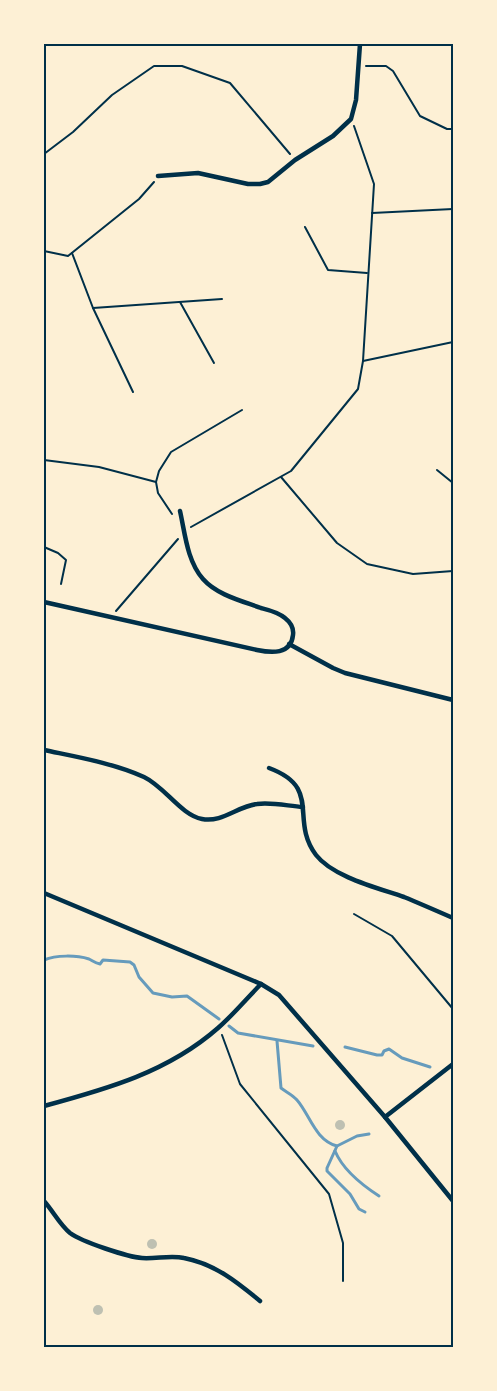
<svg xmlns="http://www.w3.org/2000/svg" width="497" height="1391" viewBox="0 0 497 1391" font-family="'Asap Condensed',sans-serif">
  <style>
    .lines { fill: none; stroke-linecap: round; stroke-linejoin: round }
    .stream { stroke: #669bbc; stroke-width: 3 }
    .building { fill: #bec0b2 }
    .path { stroke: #003049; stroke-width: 2 }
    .service { stroke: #003049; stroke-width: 2 }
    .minor { stroke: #003049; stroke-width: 4.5 }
    .neatline { fill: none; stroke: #003049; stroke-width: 2 }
  </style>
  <rect width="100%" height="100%" fill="#fdf0d5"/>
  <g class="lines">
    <g class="stream">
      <path d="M 44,960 C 56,955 76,955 89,959 C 93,961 95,963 100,964 L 103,960 L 130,962 L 134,965 L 139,977 L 153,993 L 172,997 L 187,996 L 219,1019"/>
      <polyline points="229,1026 238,1033 313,1046"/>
      <path d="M 277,1041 L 281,1088 C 286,1092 293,1095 297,1100 C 310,1115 315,1140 337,1146 L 357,1136 L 369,1134"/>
      <polyline points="345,1047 377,1055 382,1055 384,1051 389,1049 402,1058 430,1067"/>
      <polyline points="337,1146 327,1168 327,1171 350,1194 359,1209 365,1212"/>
      <path d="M 335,1151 C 343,1170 362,1185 379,1196"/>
    </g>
  </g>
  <g class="building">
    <circle cx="340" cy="1125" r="5"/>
    <circle cx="152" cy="1244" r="5"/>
    <circle cx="98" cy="1310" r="5"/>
  </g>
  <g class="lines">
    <g class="path">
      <polyline points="366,66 386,66 393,71 420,116 447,129 453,129"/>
      <polyline points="44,154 73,132 112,95 154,66 182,66 230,83 290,154"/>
      <polyline points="372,213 453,209"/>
      <polyline points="305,227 328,270 367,273"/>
      <polyline points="44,251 68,256 139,199 154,182"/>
      <polyline points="72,253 93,308 133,392"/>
      <polyline points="180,302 214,363"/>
      <polyline points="93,308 222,299"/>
      <polyline points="363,361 453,342"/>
      <polyline points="44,460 99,467 156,482"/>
      <polyline points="437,470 453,483"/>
      <polyline points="281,477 337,543 367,564 413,574 453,571"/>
      <polyline points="172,514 158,493 156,482 159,471 171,452 242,410"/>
      <polyline points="191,527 291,471 358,389 363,361 374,184 354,126"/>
      <polyline points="116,611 178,539"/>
      <polyline points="354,914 392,936 453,1009"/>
      <polyline points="222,1035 240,1084 329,1194 343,1243 343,1281"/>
    </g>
    <polyline class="service" points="44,547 58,553 66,560 61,584"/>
    <g class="minor">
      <polyline points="158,176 198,173 248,184 260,184 268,182 295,160 333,136 351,119 356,100 360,44"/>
      <path d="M 44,602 L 257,650 C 271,653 291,655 293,635 C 294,628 290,622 285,618 C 278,612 269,610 261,608 C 242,601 217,595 203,579 C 187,561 185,533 180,511"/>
      <polyline points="289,644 333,668 345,673 453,700"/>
      <path d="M 44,750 C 77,757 113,763 144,777 C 165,787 181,815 202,819 C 222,823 238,806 257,804 C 272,802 288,806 303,807"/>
      <path d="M 269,768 C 323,788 289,819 316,855 C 333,877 378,888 404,897 C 421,904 437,911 453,918"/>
      <polyline points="44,893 261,984 279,995 385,1117 453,1201"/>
      <path d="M 44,1106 C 107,1089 168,1072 218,1028 C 233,1015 247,998 261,984"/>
      <polyline points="385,1117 453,1064"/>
      <path d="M 44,1201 C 53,1211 60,1225 70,1233 C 82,1242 128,1257 142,1258 C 156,1259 171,1255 184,1258 C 215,1264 237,1282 260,1301"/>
    </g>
  </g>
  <rect width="497" height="1391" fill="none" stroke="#fdf0d5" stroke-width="90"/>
  <rect x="45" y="45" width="407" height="1301" class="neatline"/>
</svg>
